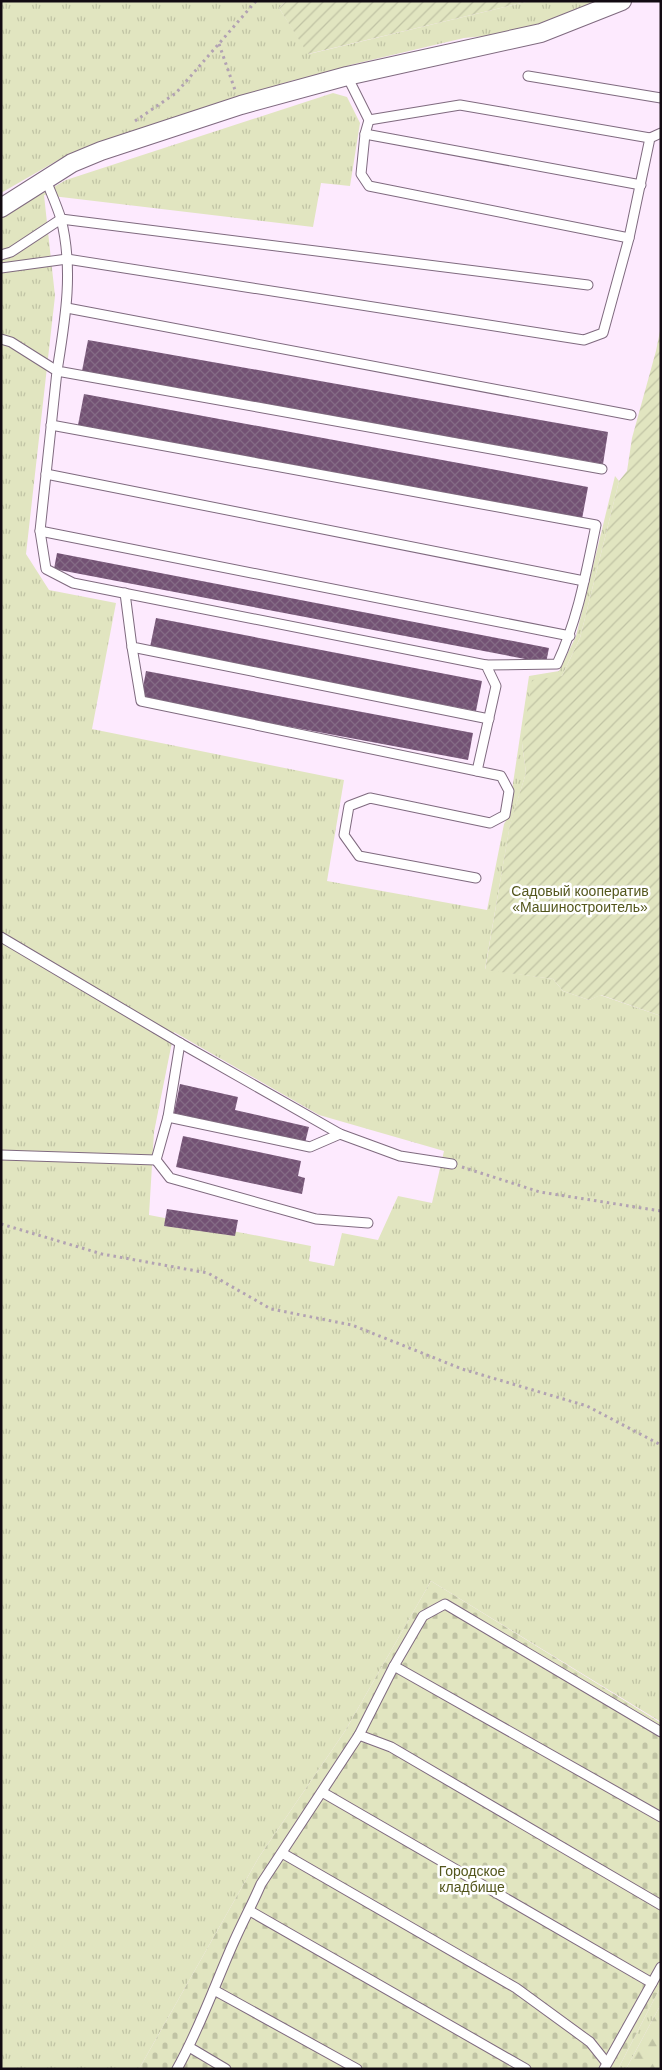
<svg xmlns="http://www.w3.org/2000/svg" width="662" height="2070" viewBox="0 0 662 2070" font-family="Helvetica,sans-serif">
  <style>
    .grass { fill: url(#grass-tufts); fill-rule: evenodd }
    .forest { fill: url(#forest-firs) }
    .cemetery { fill: url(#cemetery-stones) }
    .garden { fill: url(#garden-furrows) }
    .building { fill: url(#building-cross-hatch) }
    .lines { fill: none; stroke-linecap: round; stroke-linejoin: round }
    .lane-casing { stroke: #7f6a7f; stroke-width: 11 }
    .street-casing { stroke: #7f6a7f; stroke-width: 20 }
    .path { stroke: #b2a2b3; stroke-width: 3; stroke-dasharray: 2.5 4; stroke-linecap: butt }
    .lane { stroke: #fff; stroke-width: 9 }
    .street { stroke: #fff; stroke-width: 18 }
    .labels { text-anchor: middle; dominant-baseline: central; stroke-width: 5; stroke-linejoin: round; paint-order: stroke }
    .park-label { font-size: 14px; fill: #53561c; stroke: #fff }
  </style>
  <defs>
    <pattern id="grass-tufts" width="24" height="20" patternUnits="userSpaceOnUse" patternTransform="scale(1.25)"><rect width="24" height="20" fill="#e1e5c0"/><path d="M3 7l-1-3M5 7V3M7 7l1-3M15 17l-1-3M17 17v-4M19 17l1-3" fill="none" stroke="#c0c3a4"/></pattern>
    <pattern id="forest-firs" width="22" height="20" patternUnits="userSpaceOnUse" patternTransform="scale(1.25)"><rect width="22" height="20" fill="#e1e5c0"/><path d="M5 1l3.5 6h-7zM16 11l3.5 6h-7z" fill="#c0c3a4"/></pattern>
    <pattern id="cemetery-stones" width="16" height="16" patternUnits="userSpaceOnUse" patternTransform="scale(1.25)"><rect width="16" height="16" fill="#e1e5c0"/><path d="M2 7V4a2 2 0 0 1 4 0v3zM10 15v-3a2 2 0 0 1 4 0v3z" fill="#c0c3a4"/></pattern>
    <pattern id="garden-furrows" width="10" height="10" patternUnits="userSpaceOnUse" patternTransform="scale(1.25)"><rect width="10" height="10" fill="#e1e5c0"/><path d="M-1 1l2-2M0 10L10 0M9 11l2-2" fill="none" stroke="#c0c3a4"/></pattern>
    <pattern id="building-cross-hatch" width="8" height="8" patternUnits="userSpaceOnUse" patternTransform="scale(1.25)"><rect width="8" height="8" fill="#735274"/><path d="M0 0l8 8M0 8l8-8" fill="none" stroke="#846b85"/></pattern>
  </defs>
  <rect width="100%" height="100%" fill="#fdeafe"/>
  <g class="grass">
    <polygon points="1,1 286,1 279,8 309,54 530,1 598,1 515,33 464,38 350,65 320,77 294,80 135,130 60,159 1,193"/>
    <path d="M 333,93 L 347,97 L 360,123 L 350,186 L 321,183 L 313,227 L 44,195 L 55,296 L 26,554 L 49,590 L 116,603 L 92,729 L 344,780 L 327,881 L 487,910 L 504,824 L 508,817 L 529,676 L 559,671 L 576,636 L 615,476 L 619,481 L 580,638 L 562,676 L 522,743 L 526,773 L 510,825 L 485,969 L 553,979 L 563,991 L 589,1000 L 600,995 L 661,1016 L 661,1722 L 431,1581 L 345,1731 L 259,1857 L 139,2069 L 1,2069 L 1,217 L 66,180 ZM 174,1032 L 319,1115 L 444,1151 L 432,1203 L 398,1196 L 378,1240 L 342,1233 L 334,1266 L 309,1261 L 311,1246 L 149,1215 L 154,1132 Z"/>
    <polygon points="661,1986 661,2004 626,2069 618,2069"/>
  </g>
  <polygon class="forest" points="661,2004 661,2069 626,2069"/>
  <polygon class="cemetery" points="431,1581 661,1723 661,1986 618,2069 139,2069 259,1857 345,1731"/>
  <g class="garden">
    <polygon points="286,1 530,1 308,54 279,8"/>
    <polygon points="661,326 661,1016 601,995 589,1000 563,991 553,979 485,970 510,824 526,773 522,743 532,680 562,676 580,638 619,481 627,471 632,438 656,351"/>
  </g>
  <g class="building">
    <polygon points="88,340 608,432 603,464 82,371"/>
    <polygon points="84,394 588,487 582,519 78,425"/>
    <polygon points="57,553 549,648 546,663 54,569"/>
    <polygon points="156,618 482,681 476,711 150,647"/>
    <polygon points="146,671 473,733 468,760 141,699"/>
    <polygon points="180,1084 238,1097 235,1110 309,1127 305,1143 174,1113"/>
    <polygon points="183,1136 301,1161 298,1176 305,1178 302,1194 176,1167"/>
    <polygon points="167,1209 238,1220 235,1236 164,1226"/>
  </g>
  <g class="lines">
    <defs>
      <g id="lane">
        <polyline points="347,76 369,120 365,134 361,174 369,186 629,238"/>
        <polyline points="528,76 661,98"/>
        <polyline points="369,120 460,105 650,138"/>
        <polyline points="365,134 641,185"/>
        <path d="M 46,180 C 51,193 57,206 61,219 C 74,270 65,321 57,371 L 602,469"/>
        <polyline points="1,255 11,252 61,219 588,285"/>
        <polyline points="1,268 67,259 584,340 603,333 629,238 650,138 661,133"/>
        <polyline points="67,308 631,415"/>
        <polyline points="1,339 11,342 57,371 40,531 46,569 73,583 486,665 496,686 477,771 501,776 509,791 505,815 490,823 370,798 349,806 344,835 359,856 476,878"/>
        <path d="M 51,425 L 596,525 C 586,573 578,619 557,664 L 486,665"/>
        <polyline points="46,474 584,581"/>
        <polyline points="40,531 570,636"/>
        <polyline points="125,593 132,647 489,719"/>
        <polyline points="132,647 141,701 477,771"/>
        <polyline points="1,937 180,1043 340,1134 400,1156 452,1164"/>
        <polyline points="180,1043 168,1117 156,1160 170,1178 316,1219 368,1223"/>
        <polyline points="168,1117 310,1147 340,1134"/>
        <polyline points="1,1155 156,1160"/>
        <polyline points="394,1666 661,1817"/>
        <polyline points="359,1735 391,1747 661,1905"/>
        <polyline points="322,1792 652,1983"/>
        <polyline points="282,1853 516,1988 590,2042 606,2062"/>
        <polyline points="250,1911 526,2069"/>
        <polyline points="214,1990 357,2069"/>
        <polyline points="189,2047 226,2069"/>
        <path d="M 177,2069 C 199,2030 214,1987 232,1946 C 241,1925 252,1905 261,1884 L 359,1735 L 394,1666 L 423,1616 L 445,1604 L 661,1732"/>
        <polyline points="604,2069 661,1967"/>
      </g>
      <polyline id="street" points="1,208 72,163 101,151 241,105 347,76 541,33 622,1"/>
    </defs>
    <use href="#lane" class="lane-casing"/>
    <use href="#street" class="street-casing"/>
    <g class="path">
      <polyline points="219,44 235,90"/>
      <polyline points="135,121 176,93 256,1"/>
      <polyline points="462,1167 540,1192 661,1211"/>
      <polyline points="1,1224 102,1254 208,1273 271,1309 352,1325 462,1369 587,1406 661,1445"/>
    </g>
    <use href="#lane" class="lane"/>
    <use href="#street" class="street"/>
  </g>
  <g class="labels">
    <g class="park-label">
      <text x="580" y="891">Садовый кооператив<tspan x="580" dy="16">«Машиностроитель»</tspan></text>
      <text x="472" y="1871">Городское<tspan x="472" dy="16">кладбище</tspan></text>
    </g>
  </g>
  <rect width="662" height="2070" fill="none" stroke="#120a12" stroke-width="5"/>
</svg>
